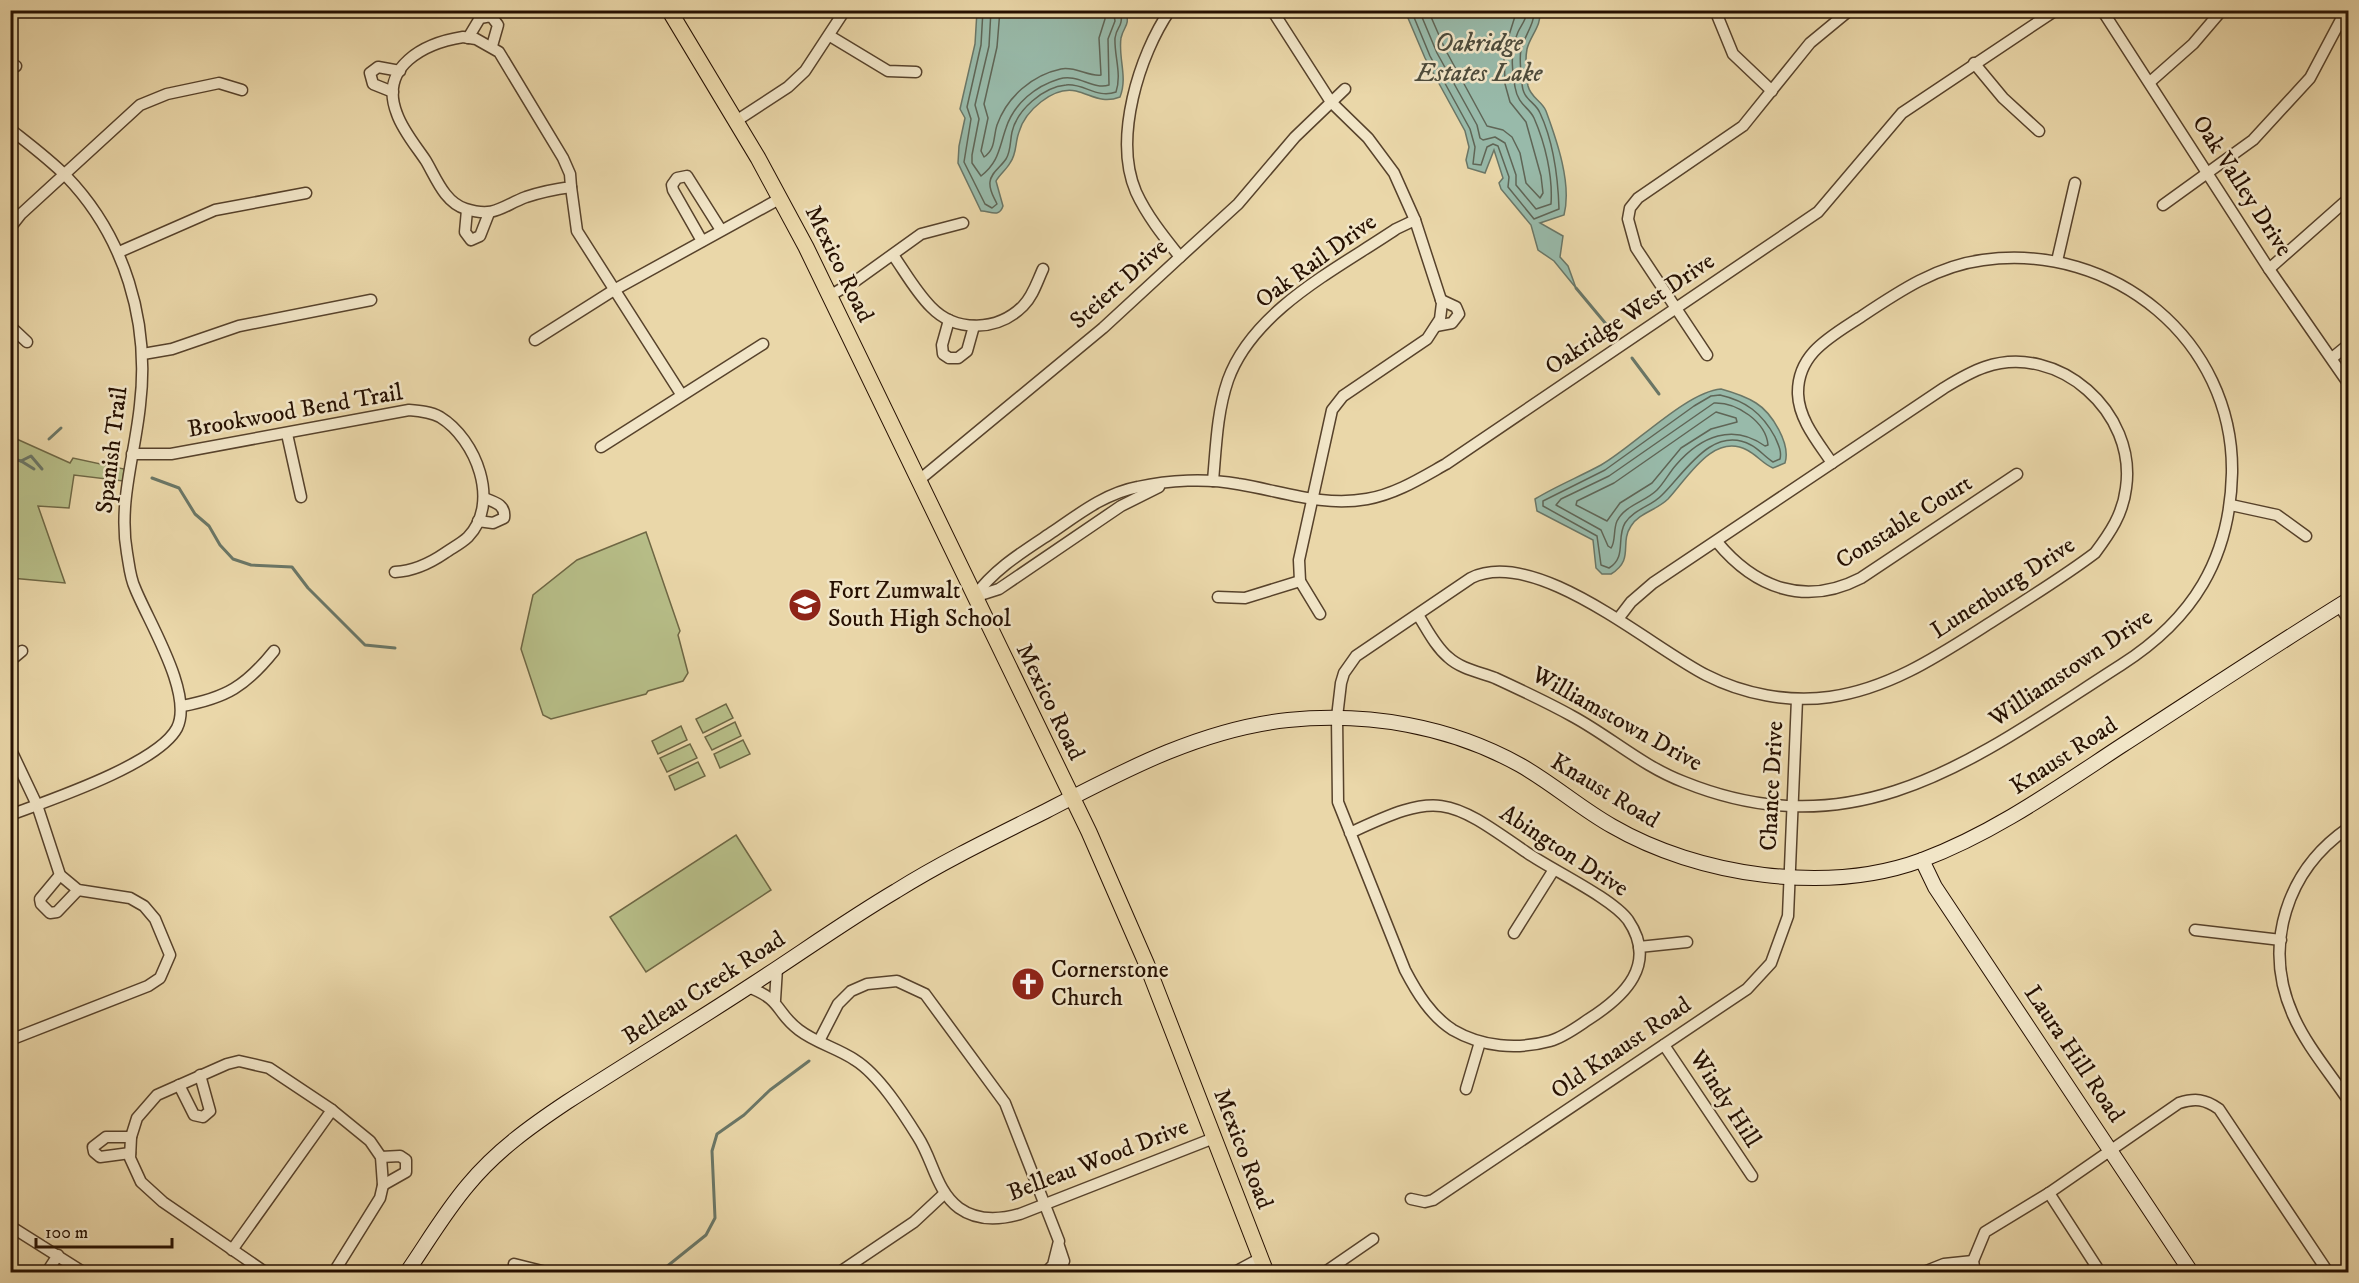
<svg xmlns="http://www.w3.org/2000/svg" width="2359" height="1283" viewBox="0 0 2359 1283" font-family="'IM FELL DW Pica',serif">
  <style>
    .green { fill: #b7be88; stroke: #6e6744; stroke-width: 1.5 }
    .water { fill: #98baaa; stroke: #6a7666; stroke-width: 1.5 }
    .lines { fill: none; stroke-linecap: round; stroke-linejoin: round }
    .shore { stroke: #5f6556; stroke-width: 1.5 }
    .stream { stroke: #6a7666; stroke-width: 3 }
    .minor-casing { stroke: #57422b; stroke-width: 13 }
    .secondary-casing { stroke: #261001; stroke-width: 16 }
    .primary-casing { stroke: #261001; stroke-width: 17 }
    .minor { stroke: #f1e5c7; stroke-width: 10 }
    .secondary { stroke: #f1e5c7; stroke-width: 14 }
    .primary { stroke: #ead7a9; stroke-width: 15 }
    .labels { text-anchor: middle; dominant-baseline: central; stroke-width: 5; stroke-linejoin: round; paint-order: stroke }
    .street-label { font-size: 24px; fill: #261001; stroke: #f1e5c7 }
    .poi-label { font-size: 24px; fill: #261001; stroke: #f1e5c7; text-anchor: start }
    .water-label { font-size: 26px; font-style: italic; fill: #4e4c3c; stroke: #f1e5c7 }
  </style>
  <rect width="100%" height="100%" fill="#ead7a9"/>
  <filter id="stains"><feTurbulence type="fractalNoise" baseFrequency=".00333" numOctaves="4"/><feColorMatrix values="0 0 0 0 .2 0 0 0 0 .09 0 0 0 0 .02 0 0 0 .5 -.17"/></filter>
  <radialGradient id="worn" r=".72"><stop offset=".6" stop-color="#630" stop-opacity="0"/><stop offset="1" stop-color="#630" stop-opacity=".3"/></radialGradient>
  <g class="green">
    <polygon points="10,436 70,463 73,458 124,469 123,481 74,475 69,508 38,506 65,583 11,578"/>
    <polygon points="646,532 680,631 678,635 688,673 683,681 648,691 646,694 551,719 543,715 521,649 533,595 577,560"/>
    <polygon points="726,704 733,718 703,733 696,719"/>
    <polygon points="735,722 741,736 712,750 705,737"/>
    <polygon points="681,726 687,740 658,754 652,741"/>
    <polygon points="743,740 750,754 720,768 714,754"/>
    <polygon points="690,744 697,758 667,772 660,758"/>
    <polygon points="698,762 705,776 675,790 669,776"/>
    <polygon points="736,835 771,890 646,972 610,917"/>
  </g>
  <g class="water">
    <path d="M 977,11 L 1126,11 C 1130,27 1124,25 1121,38 C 1118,58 1128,77 1120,97 C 1102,104 1092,95 1076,91 C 1053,86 1025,111 1019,132 C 1015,142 1017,154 1010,163 C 1006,170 1000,174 996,181 L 1003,206 C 999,219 988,210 981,211 L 958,163 L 959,146 L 965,118 L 960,109 L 975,44 Z"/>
    <path d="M 1405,11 L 1539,11 C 1543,24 1530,36 1527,49 C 1525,59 1526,76 1528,86 C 1531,98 1542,101 1546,111 C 1557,141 1572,184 1564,215 L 1540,223 L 1563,236 L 1560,257 L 1568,266 L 1576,288 L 1554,261 L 1538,250 L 1531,225 L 1501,189 L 1499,183 L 1503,178 L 1494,150 L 1485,173 L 1468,168 L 1466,160 L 1469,147 L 1465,131 L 1425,58 Z"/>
    <path d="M 1721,389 C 1732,392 1745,396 1756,403 C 1772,413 1791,444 1785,463 L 1773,468 C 1763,464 1757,455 1747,450 C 1713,432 1687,479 1668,499 C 1657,510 1639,513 1631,526 C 1619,544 1635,559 1611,574 L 1602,574 L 1596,568 L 1593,540 L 1537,511 L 1535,499 C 1556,486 1579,477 1601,465 C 1633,447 1686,392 1721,389 Z"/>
  </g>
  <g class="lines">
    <g class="shore">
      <path d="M 983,10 L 981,45 L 967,107 L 971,119 L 964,162 L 985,204 L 992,208 L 997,204 C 994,197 989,191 990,182 C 991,172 1001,167 1006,159 C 1011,151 1010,141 1012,132 C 1017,110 1043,87 1066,85 C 1084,83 1097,99 1116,92 C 1122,74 1114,55 1115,38 C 1117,24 1123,30 1121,10"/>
      <path d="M 991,10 L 989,46 L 975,105 L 979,119 L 972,155 L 972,163 L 981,176 C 999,162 999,148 1006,128 C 1014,103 1036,86 1059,79 C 1078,73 1092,90 1109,85 L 1108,39 L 1115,21 L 1113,10"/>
      <path d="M 1000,10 L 997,47 L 984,104 L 988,118 L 981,151 L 984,157 C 996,149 993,137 997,125 C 1007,97 1032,75 1061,69 C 1075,66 1089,77 1101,75 L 1099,38 L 1105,19 L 1104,10"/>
      <path d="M 1411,10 L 1430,56 L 1470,129 L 1475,147 L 1473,164 L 1481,165 L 1487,147 L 1493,144 L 1498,146 L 1509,177 L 1508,187 L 1534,219 L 1559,209 C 1558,177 1554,143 1540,113 C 1535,101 1522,100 1522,82 C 1521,72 1519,59 1521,50 C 1524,36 1535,24 1534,10"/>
      <path d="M 1419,10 L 1437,53 L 1477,125 L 1480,138 L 1483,140 L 1495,137 L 1505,143 L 1516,175 L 1516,185 L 1536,209 L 1551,204 C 1553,176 1545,143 1534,118 C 1529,107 1518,105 1515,87 C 1511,69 1511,48 1518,32 C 1522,24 1527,19 1526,10"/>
      <polyline points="1428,10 1445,49 1487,126 1503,130 1512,137 1520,153 1526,183 1540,198 1543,193 1541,176 1526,122 1510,102 1505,84 1504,51 1517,10"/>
      <path d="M 1720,395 C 1746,401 1762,413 1775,437 C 1778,444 1782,451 1780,459 L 1773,462 C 1765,457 1759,449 1751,445 C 1712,424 1684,474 1662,495 C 1652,506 1634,509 1625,523 C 1616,538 1627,557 1609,568 L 1601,565 L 1597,536 L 1543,506 L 1543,501 L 1605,470 L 1694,406 L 1711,396 Z"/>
      <path d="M 1714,403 C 1737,402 1766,422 1768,445 L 1765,446 C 1733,423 1701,436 1676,465 C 1669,473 1664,483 1657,490 C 1645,502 1625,505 1617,521 C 1613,530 1616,541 1611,548 L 1608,546 L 1601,530 L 1556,505 L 1561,499 L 1609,476 Z"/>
      <polygon points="1716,412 1736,418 1737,422 1711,429 1681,448 1652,483 1620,503 1607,521 1576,505 1577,501 1614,483"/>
    </g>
    <g class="stream">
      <polyline points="1576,288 1611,330"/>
      <polyline points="1632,358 1659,394"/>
      <polyline points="49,439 61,428"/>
      <polyline points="10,458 21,461 31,456 42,469"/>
      <polyline points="21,461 34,469"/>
      <polyline points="152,478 179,488 195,514 209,526 220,545 233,559 251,565 292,567 308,588 365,645 395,648"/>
      <polyline points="660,1272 706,1235 715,1218 712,1151 717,1134 744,1115 770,1090 809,1061"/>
    </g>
    <defs>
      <g id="minor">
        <path d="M 1170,10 C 1139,55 1113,139 1136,192 C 1147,216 1164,237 1180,257"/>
        <polyline points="1272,10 1331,102 1368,138 1394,173 1415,220 1442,303 1440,319 1427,339 1343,396 1332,410 1299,560 1300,581 1320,614"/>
        <polyline points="1715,10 1733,54 1772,91"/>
        <polyline points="2102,10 2269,269 2348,383"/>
        <polyline points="830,36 888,71 916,72"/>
        <path d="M 463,37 L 476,39 L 499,52 L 563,158 L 570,174 L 571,187 C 556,189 541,192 526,197 C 502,206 495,218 466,209 C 445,203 436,178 426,161 C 416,146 403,131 397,114 C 378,66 425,43 463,37 Z"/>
        <polyline points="468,38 480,18 491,16 498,25 492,46"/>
        <polyline points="1974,63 2003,98 2039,131"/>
        <polyline points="10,70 16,66"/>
        <polyline points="2150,82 2193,44 2222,10"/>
        <polyline points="393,92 373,84 370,73 378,67 400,71"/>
        <polyline points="736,121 788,87 805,71 845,10"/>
        <path d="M 10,129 C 29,144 49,159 66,176 C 125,237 150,322 140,405 C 135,455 118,503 127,553 C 129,564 130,578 135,588 C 148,621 194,694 177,728 C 158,764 50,800 10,815"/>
        <polyline points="571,187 577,231 681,394"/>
        <polyline points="2163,205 2253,140 2310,78 2346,10"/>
        <polyline points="467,210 465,232 471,240 480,236 489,213"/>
        <polyline points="10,228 21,214 140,105 167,94 219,83 242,90"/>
        <polyline points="702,241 673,190 672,185 677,178 687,176 721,230"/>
        <polyline points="119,252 215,210 306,193"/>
        <path d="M 893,255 C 905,272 916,292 931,307 C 956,333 998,331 1023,306 C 1033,296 1037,282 1043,269"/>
        <polyline points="2057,261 2075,183"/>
        <polyline points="2269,269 2348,199"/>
        <polyline points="831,295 857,280 921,234 963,223"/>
        <polyline points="949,320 942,345 943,354 949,358 958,358 967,351 974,326"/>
        <polyline points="10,326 27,342"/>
        <polyline points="1436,326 1452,323 1459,314 1456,307 1441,300"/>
        <polyline points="535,340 614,290 781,198"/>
        <polyline points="143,354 172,349 239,326 371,300"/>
        <polyline points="1707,355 1636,248 1628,219 1630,208 1638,198 1743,126 1810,43 1850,10"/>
        <polyline points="2332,358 2348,345"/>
        <polyline points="287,434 301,497"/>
        <polyline points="601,447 763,344"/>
        <path d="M 132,454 L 171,454 L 409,410 C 420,411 431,412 440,417 C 476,439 501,503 468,537 C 462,543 452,548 445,553 C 429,564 414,571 395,572"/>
        <polyline points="918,481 1103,328 1180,257 1238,204 1295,137 1345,89"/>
        <path d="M 1213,481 C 1216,447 1217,412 1228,380 C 1253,310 1337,269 1396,229 L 1415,220"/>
        <polyline points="2231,505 2277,515 2306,536"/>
        <path d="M 478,521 L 493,523 L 504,518 C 506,505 495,502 484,498"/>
        <path d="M 1717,542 C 1755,588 1805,607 1861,578 L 2017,474"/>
        <path d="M 974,597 C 995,568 1024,551 1054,531 C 1080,513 1106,493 1138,487 C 1169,480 1206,478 1238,484 C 1282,491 1322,507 1367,499 C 1396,494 1421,478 1446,464 L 1818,212 L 1902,113 L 2056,10"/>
        <polyline points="974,597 999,589 1121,506 1159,487"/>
        <polyline points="1218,597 1245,598 1300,581"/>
        <polyline points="2339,605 2348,619"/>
        <path d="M 1418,615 C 1427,629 1435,646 1448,657 C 1461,669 1479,672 1495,678 C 1521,690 1547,702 1572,716 C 1611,737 1642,766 1684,782 C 1860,853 1980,755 2121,665 C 2193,619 2230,559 2232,473 C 2234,340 2113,242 1983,260 C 1936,266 1898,292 1859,318 C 1830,337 1797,354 1798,394 C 1799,420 1818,442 1832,463"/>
        <polyline points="10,661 22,651"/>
        <path d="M 182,706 C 226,698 246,686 274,651"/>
        <polyline points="10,748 37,805 60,875 78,890 130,898 144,906 155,919 170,955 160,978 148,986 10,1040"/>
        <path d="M 2348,828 C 2287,870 2262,945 2293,1015 C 2306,1045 2330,1073 2348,1100"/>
        <path d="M 1350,833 C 1439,791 1447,797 1526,852 C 1552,870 1612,898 1628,920 C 1658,964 1625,996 1589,1019 C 1577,1027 1564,1037 1550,1041 C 1517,1050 1482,1047 1453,1030 C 1431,1016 1417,993 1405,970 L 1338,802 L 1337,717 L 1341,683 L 1344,673 L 1356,656 L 1471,578 C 1536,546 1649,646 1706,675 C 1743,694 1789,703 1830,697 C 1892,688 1941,654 1993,621 C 2027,599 2062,578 2095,553 C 2110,533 2123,514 2126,488 C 2137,413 2059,342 1985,367 C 1970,372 1957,380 1944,388 L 1653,583 L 1631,602 L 1618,619"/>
        <polyline points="60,875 40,899 41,904 50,913 57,912 78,890"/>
        <polyline points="2195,930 2281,940"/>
        <polyline points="1514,933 1553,871"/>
        <polyline points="1639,947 1687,942"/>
        <path d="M 748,987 C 783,1000 775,1012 799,1030 C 816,1043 837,1048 855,1060 C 879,1075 903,1113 918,1137 C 933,1160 936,1191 959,1208 C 977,1221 999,1220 1020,1214 L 1214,1138"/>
        <polyline points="775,1000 777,968"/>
        <polyline points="819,1041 838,1004 851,991 867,984 897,981 925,994 1005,1103 1059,1241 1053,1265 1046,1272"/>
        <polyline points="1664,1045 1752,1176"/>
        <polyline points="179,1085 194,1115 203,1117 210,1111 200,1075"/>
        <polyline points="1466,1089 1480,1042"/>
        <polyline points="130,1153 100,1157 94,1152 93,1147 106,1137 131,1137"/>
        <polyline points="381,1157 400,1156 406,1160 406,1172 383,1185"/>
        <polyline points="2049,1193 2100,1272"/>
        <polyline points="1411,1199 1425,1202 1433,1200 1747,989 1771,963 1788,916 1797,699"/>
        <polyline points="10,1226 83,1272"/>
        <polyline points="232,1250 332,1110"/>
        <polyline points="514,1264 546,1272"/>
        <polyline points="47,1272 58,1255"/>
        <polyline points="265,1272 163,1202 141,1182 130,1158 131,1137 137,1118 157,1095 227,1064 239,1061 269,1068 332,1110 370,1141 381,1157 383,1185 380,1198 334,1272"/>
        <polyline points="840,1272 914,1222 944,1194"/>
        <polyline points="1050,1272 1061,1268 1064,1261 1059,1246"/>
        <polyline points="1235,1272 1261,1258"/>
        <polyline points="1325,1272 1373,1239"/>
        <polyline points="1924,1272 1944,1264 1973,1261"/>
        <path d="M 1975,1272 L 1973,1261 L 1985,1232 L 2049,1193 L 2179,1103 C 2195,1098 2205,1099 2219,1109 L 2328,1272"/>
      </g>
      <g id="secondary">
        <polyline points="1922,860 1935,887 2191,1272"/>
        <path d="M 407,1272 C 427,1243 445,1212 468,1185 C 496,1151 531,1126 567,1102 C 629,1062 692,1024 753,984 C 801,953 847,920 896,891 C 944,861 996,836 1046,811 C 1123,771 1201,729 1288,720 C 1368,712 1450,726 1520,765 C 1552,783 1580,808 1612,826 C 1698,876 1827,895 1922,860 C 1994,833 2057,788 2121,746 C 2197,697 2272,647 2348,600"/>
      </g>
      <polyline id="primary" points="669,10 758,158 806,247 1089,832 1147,965 1266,1272"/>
    </defs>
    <use href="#minor" class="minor-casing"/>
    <use href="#secondary" class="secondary-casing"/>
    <use href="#primary" class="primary-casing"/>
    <use href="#minor" class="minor"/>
    <use href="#secondary" class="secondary"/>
    <use href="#primary" class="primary"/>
  </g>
  <defs>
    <symbol id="school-disc" viewBox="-11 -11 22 22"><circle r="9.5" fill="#8f2418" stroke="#f1e5c7"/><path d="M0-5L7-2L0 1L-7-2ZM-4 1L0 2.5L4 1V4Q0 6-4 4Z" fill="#fff"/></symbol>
    <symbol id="church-disc" viewBox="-11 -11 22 22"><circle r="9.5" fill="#8f2418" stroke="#f1e5c7"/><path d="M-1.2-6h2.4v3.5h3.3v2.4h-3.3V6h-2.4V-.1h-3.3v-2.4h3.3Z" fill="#fff"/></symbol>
  </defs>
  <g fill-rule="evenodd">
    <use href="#school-disc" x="786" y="586" width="38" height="38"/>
    <use href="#church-disc" x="1009" y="965" width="38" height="38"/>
  </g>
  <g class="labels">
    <g class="street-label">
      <text transform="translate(2242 186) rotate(57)">Oak Valley Drive</text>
      <text transform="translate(1316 261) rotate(-36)">Oak Rail Drive</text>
      <text transform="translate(839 264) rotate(64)">Mexico Road</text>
      <text transform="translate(1119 284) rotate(-42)">Steiert Drive</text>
      <text transform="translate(1630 314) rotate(-34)">Oakridge West Drive</text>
      <text transform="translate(295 411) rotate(-10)">Brookwood Bend Trail</text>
      <text transform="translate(112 450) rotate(-83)">Spanish Trail</text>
      <text transform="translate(1904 522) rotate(-32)">Constable Court</text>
      <text transform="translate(2003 588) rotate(-33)">Lunenburg Drive</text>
      <text transform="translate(2071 668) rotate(-34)">Williamstown Drive</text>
      <text transform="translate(1050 702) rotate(64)">Mexico Road</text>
      <text transform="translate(1617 719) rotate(29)">Williamstown Drive</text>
      <text transform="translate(2064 756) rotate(-33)">Knaust Road</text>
      <text transform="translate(1772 786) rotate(-87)">Chance Drive</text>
      <text transform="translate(1605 791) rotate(31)">Knaust Road</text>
      <text transform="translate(1564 851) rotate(33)">Abington Drive</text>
      <text transform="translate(704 988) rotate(-33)">Belleau Creek Road</text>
      <text transform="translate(1621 1048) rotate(-34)">Old Knaust Road</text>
      <text transform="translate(2074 1054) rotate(56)">Laura Hill Road</text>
      <text transform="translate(1725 1099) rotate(57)">Windy Hill</text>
      <text transform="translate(1243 1149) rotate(69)">Mexico Road</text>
      <text transform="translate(1098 1160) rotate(-21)">Belleau Wood Drive</text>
    </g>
    <g class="poi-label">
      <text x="828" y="591">Fort Zumwalt<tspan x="828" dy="28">South High School</tspan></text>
      <text x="1051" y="970">Cornerstone<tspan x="1051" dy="28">Church</tspan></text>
    </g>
    <g class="water-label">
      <text x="1479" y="43">Oakridge<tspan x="1479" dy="30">Estates Lake</tspan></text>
    </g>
  </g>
  <rect width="2359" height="1283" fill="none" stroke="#ead7a9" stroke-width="36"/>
  <rect x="12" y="12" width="2335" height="1259" fill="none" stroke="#261001" stroke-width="3"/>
  <rect x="18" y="18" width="2323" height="1247" fill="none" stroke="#261001" stroke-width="1.5"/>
  <path d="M36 1238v9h136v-9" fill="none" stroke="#261001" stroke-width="3"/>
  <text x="45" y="1238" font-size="18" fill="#261001" stroke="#f1e5c7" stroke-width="4.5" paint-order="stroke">100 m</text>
  <rect width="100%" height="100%" filter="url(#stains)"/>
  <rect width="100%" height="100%" fill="url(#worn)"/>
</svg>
